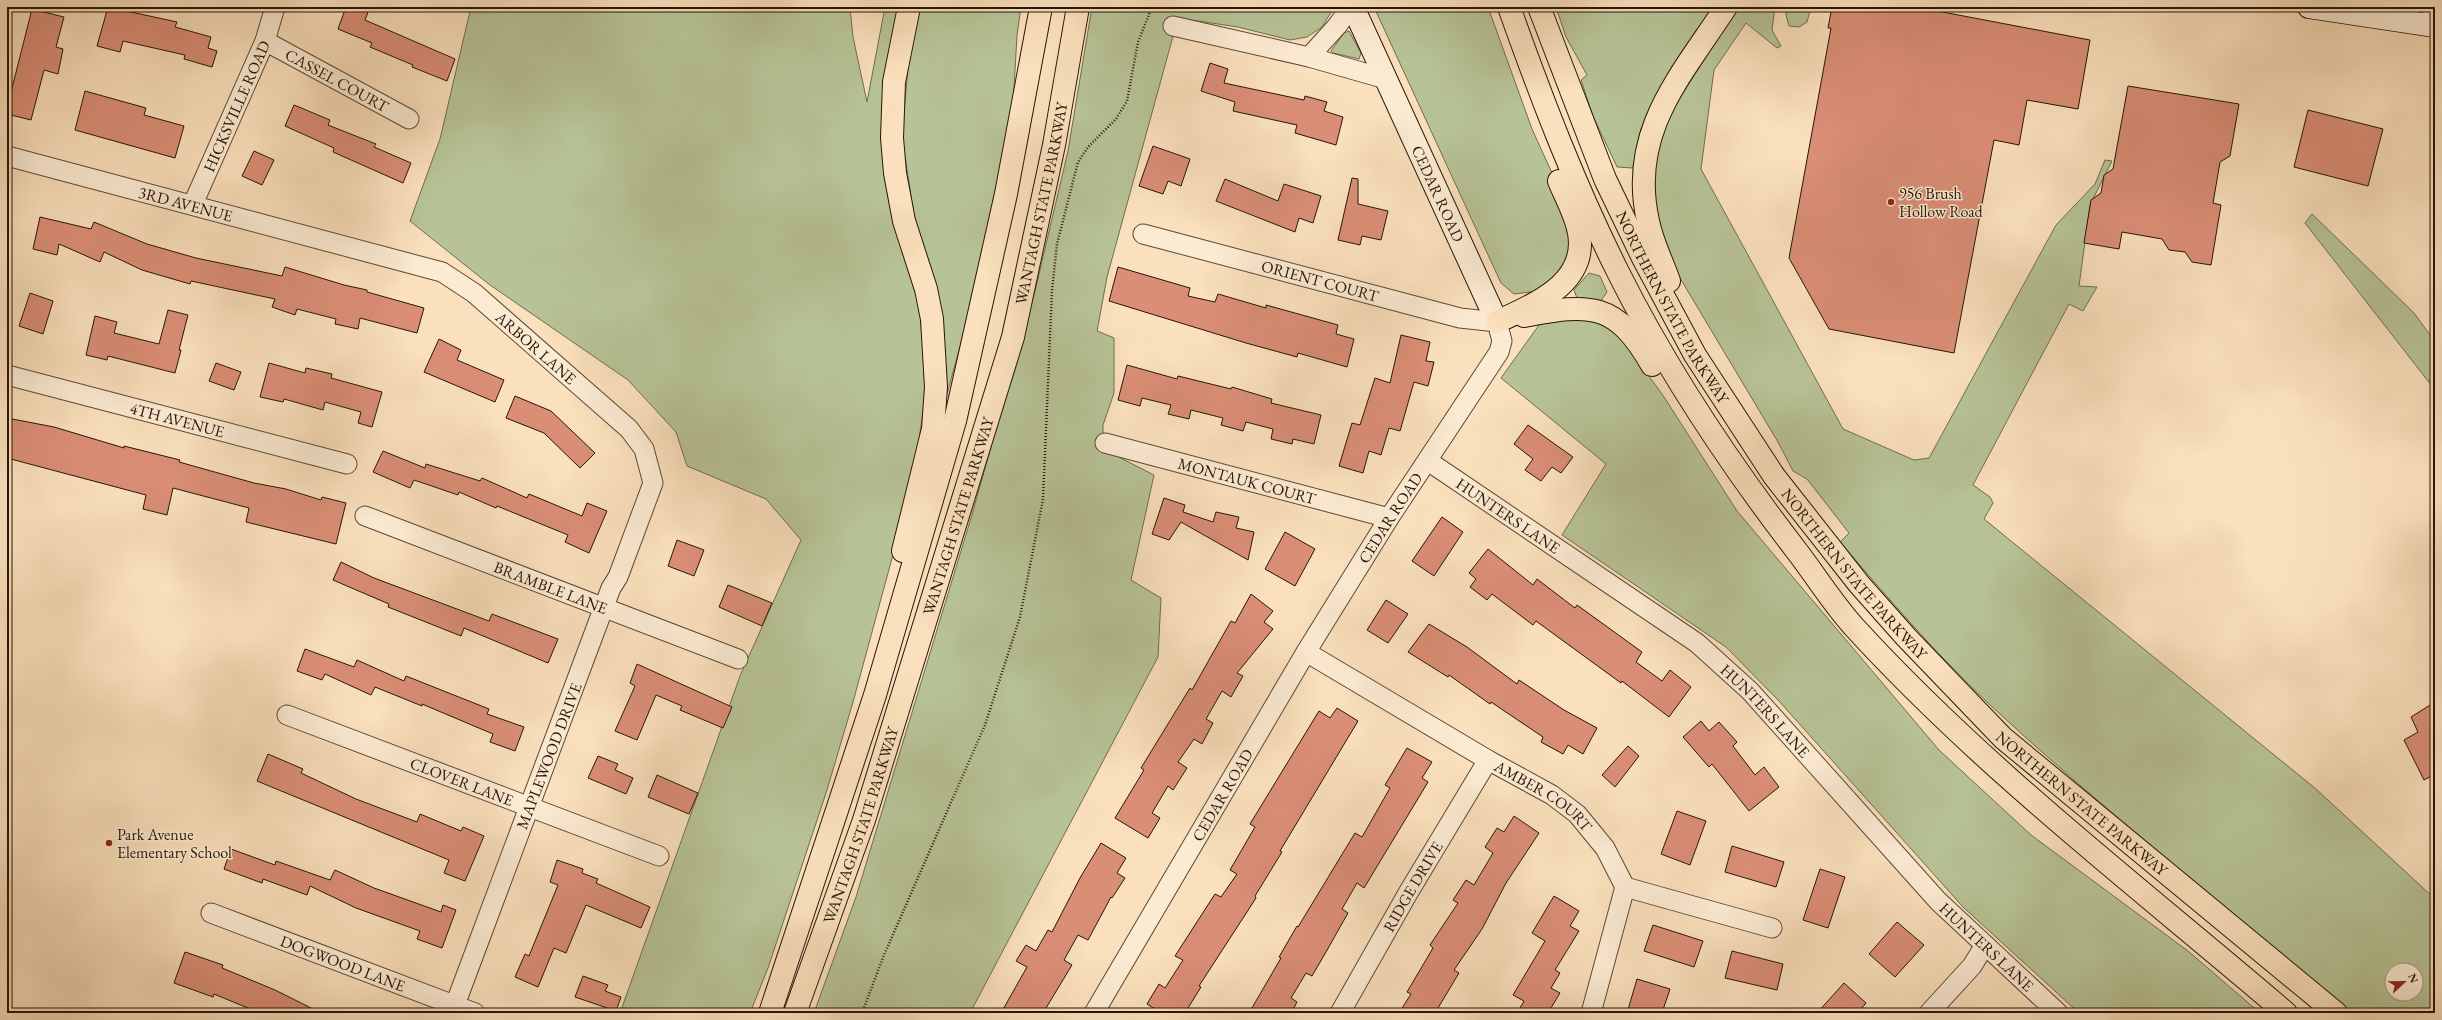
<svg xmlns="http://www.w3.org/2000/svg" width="2442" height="1020" viewBox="0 0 2442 1020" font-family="'EB Garamond',serif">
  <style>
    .green { fill: #b7c396; stroke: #6f6c4f; fill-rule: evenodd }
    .building { fill: #da8e76; stroke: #271508 }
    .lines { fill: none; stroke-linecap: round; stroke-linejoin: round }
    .lane-casing { stroke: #5c4835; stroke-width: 11 }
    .street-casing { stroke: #5c4835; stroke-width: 21 }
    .secondary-casing { stroke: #271508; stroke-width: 24 }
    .highway-casing { stroke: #271508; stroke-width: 24 }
    .path { stroke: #271508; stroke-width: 2.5; stroke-dasharray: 1 2; stroke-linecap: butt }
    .lane { stroke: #fcebd3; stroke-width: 9 }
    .street { stroke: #fcebd3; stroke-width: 19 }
    .secondary { stroke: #fcebd3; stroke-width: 22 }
    .highway { stroke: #fae0bc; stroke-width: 22 }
    .poi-dot { fill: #8f2418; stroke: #fcebd3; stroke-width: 1.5 }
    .labels { text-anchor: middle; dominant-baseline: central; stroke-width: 3; stroke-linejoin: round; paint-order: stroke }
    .street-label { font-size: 16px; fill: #271508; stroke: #fcebd3 }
    .poi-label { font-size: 16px; fill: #271508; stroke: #fcebd3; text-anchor: start }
  </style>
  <rect width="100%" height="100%" fill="#fae0bc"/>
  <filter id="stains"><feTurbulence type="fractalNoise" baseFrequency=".005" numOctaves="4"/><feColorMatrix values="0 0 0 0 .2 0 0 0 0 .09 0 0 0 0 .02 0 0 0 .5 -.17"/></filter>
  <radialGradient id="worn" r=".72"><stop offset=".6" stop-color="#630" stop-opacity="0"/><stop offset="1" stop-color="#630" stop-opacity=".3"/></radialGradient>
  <g class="green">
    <polygon points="471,7 850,7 853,37 867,102 885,7 901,7 887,176 899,240 919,305 927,384 913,481 853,702 827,790 768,968 750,1013 620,1013 740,676 801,540 766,499 687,466 676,432 628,380 490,285 410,221 440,139"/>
    <polygon points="919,7 1021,7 1017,35 1013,106 971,306 940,420 945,349 932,274 914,216 902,136 909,57"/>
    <polygon points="1092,7 1333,9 1322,27 1307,37 1290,40 1238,27 1178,18 1107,277 1097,331 1114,338 1114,393 1103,425 1103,449 1154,475 1131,580 1161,598 1158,657 970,1013 814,1013 856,897 971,518 1035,291 1068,151"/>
    <polygon points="1374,7 1488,7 1532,129 1567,206 1571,256 1558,278 1538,291 1514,294 1501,283"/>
    <polygon points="1556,7 1715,7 1663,89 1641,129 1633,168 1617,167 1593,116 1581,80 1587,75 1566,37"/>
    <path d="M 1738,7 L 1775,7 L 1772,30 L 1781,46 L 1777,48 L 1746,23 L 1714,70 L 1701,169 L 1843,429 L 1914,460 L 1929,458 L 2056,225 L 2095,184 L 2105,160 L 2112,161 L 2090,205 L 2079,286 L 2097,287 L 2083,311 L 2069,304 L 1973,485 L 1990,497 L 1993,503 L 1984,519 L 2316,789 L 2435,899 L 2435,1013 L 2350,1013 C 2231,909 2105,812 1989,704 C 1935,653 1888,598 1840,542 L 1849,533 L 1807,479 L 1793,471 L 1778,442 L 1668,258 L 1654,211 L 1655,157 L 1671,112 ZM 2392,970 L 2416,970 L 2416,994 L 2392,994 Z"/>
    <polygon points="1787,7 1811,7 1807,22 1799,27 1789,26 1786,15"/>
    <polygon points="1349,31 1361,53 1359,59 1333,53 1331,51 1344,33"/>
    <polygon points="2312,214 2414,313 2435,342 2435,390 2305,223"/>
    <polygon points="1589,273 1600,276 1607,292 1600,302 1578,301 1574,290"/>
    <polygon points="1565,314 1618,325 1636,358 1664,397 1737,511 1939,750 2031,835 2188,951 2260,1013 2079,1013 1963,907 1779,701 1726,647 1562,535 1606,464 1501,378 1539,325"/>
  </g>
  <g class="building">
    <polygon points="108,7 177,22 175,27 211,37 208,48 217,51 212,67 184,59 185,55 123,41 120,52 97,46"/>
    <polygon points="346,7 370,7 365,20 455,59 447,81 412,67 413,65 370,47 372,43 338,29"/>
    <polygon points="1832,7 1916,7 2090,40 2078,109 2027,100 2019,145 1994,140 1954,353 1829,329 1789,258 1831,28 1828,28"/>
    <polygon points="32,9 64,17 56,47 63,49 58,74 44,70 31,120 7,114 7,108"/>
    <polygon points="1210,63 1228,69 1224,83 1304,100 1305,96 1327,102 1324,111 1343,117 1336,145 1295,133 1297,125 1233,111 1235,102 1201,91"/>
    <polygon points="2128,86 2239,104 2230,156 2220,162 2213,203 2221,205 2211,265 2192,262 2185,252 2169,250 2162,239 2122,232 2119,249 2084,243 2091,200 2101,193 2104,175 2113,169"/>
    <polygon points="85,91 146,108 144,115 184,126 175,158 75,130"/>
    <polygon points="294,105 330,120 328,125 376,144 374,147 411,163 403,183 333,152 334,148 285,126"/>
    <polygon points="2308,110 2383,129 2368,186 2294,167"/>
    <polygon points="1153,146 1190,159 1181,186 1168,181 1163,194 1139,186"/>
    <polygon points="254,151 274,160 262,185 242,176"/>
    <polygon points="1352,178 1358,179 1358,204 1388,211 1381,240 1362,236 1360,245 1338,240"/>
    <polygon points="1225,179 1278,201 1284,184 1321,196 1313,223 1299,218 1295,232 1216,201"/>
    <polygon points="40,217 91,229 94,222 147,244 196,258 282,276 285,267 344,285 367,290 367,292 424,308 417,333 360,318 358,329 335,324 336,319 297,309 295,315 272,307 275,299 191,281 190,284 142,270 104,252 100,262 59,244 57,255 33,249"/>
    <polygon points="1118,267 1190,288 1188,296 1215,302 1218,294 1266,308 1266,305 1338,325 1336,334 1354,339 1347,367 1298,353 1297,357 1246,343 1109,301"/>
    <polygon points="30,293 53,301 43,334 19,326"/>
    <polygon points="168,310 188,315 179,350 181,350 175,373 108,356 107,360 86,355 95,316 117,322 114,333 159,344"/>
    <polygon points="1401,335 1430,342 1426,361 1434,362 1428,386 1414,382 1400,431 1389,428 1381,455 1369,451 1363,473 1339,466 1352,423 1360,425 1375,378 1390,383"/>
    <polygon points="439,339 461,350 457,360 504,380 495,402 424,372"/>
    <polygon points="216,363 241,372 234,390 209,381"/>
    <polygon points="269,363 305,373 306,368 332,374 331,378 382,392 372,427 358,423 361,412 325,402 323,410 284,399 283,402 260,397"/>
    <polygon points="1127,365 1177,379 1178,376 1231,389 1232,387 1272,399 1271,403 1321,415 1314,444 1293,439 1292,444 1271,439 1273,429 1246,422 1243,431 1221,425 1223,418 1191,410 1189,419 1168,414 1171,405 1142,398 1140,406 1118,400"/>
    <polygon points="515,396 551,411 595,453 580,468 544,433 506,418"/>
    <polygon points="7,418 54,427 124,448 124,446 180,460 179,462 254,483 286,489 321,500 322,497 346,503 336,544 246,522 249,508 173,488 167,515 143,509 146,495 7,458"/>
    <polygon points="1528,425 1573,457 1561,473 1552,467 1541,481 1525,470 1533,459 1514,444"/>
    <polygon points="383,451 425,468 426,464 480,481 482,478 527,498 529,494 582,516 587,503 607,511 589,553 565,542 568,535 497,506 496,508 459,492 458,495 414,480 410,488 373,472"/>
    <polygon points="1164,498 1185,505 1183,512 1213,522 1216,512 1239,517 1236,528 1254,532 1248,560 1181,522 1169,540 1152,534"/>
    <polygon points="1442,517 1463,532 1434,576 1412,561"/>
    <polygon points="1285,532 1315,549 1295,586 1265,569"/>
    <polygon points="677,540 704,550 694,576 668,566"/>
    <polygon points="1488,549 1533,585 1537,579 1575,608 1577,605 1642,652 1636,662 1662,681 1670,670 1691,687 1669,717 1622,681 1621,683 1536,621 1533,625 1492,594 1487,600 1470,587 1476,579 1469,573"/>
    <polygon points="341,562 374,578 489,621 492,614 558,639 548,663 464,628 461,636 388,607 389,604 333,580"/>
    <polygon points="728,585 772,603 762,626 719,607"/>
    <polygon points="1251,594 1273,611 1264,622 1273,629 1237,673 1243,676 1231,697 1222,691 1206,719 1213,723 1202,744 1194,739 1178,762 1187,768 1173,790 1168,786 1152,813 1160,818 1148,838 1115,818 1144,770 1141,768 1190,688 1192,690 1231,621 1235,623"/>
    <polygon points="1386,600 1408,614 1388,643 1367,630"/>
    <polygon points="1429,624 1467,647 1517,684 1519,680 1564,710 1597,728 1583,754 1568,745 1563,754 1541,742 1543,737 1491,702 1490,704 1449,675 1448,677 1408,652"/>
    <polygon points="305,649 354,667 357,660 404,681 406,676 489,709 487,714 524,727 515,751 490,742 493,734 422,704 422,706 375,687 371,695 325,674 322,680 297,671"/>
    <polygon points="637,664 732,707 723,728 680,710 682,706 656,695 637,740 615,731 635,686 630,683"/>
    <polygon points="2435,702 2435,774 2424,780 2404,740 2418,732 2411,717"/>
    <polygon points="1337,708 1358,721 1280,851 1282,852 1255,896 1256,898 1199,986 1201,987 1185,1013 1161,1013 1147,1004 1159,984 1165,988 1183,960 1175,956 1215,894 1221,897 1237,874 1230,870 1255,827 1250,824 1319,711 1330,718"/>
    <polygon points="1701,721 1709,731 1719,722 1737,742 1733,746 1755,775 1764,767 1779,787 1749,811 1712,764 1709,767 1683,737"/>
    <polygon points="1628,746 1639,756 1615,787 1602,775"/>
    <polygon points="1407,748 1432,762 1422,778 1428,782 1364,888 1357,883 1342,909 1348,913 1326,952 1312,976 1306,973 1291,998 1297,1002 1291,1013 1249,1013 1281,958 1279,957 1297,926 1298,927 1355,833 1362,837 1390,788 1385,785"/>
    <polygon points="268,754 303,769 301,773 356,799 417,822 420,814 461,831 463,827 484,836 465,881 444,873 449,860 257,781"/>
    <polygon points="598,756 618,764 615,770 633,778 626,794 588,778"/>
    <polygon points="657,775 698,793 689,814 648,797"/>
    <polygon points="1677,811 1706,821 1690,865 1661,854"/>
    <polygon points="1514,816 1539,833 1506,883 1482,929 1454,970 1459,973 1435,1013 1399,1013 1411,994 1407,992 1433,948 1430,945 1458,903 1453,900 1466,880 1474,885 1493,853 1485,847 1497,828 1504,832"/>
    <polygon points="1101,843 1126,858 1117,873 1125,878 1112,898 1111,897 1088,940 1078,935 1064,960 1072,965 1043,1013 1001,1013 1027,967 1016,961 1026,945 1036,951 1048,930 1052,932 1080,878"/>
    <polygon points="1732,846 1784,862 1776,887 1725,872"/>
    <polygon points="231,849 275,865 276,861 330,880 335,870 374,888 441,912 443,905 456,910 442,948 417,939 420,931 356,908 310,886 307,895 263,879 262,883 224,869"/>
    <polygon points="557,860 583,869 582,873 598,879 596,883 650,907 641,928 586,905 566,953 554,948 538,987 515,977 525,954 529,956 558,885 550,882"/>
    <polygon points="1820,869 1845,877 1828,928 1803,920"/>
    <polygon points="1554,896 1579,911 1570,926 1579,931 1555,970 1560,973 1551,988 1560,993 1548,1013 1517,1013 1524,1001 1513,995 1545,941 1532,933"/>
    <polygon points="1897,922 1924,945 1895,977 1869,954"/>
    <polygon points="1653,925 1703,941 1694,967 1644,951"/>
    <polygon points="1732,951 1783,964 1777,990 1725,978"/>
    <polygon points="185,952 223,965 222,968 275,990 321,1013 260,1013 214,994 213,997 174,983"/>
    <polygon points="583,976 608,985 605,991 621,997 616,1011 575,997"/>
    <polygon points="1637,979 1670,989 1662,1013 1627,1013"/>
    <polygon points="1844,983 1866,1003 1858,1013 1817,1013"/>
  </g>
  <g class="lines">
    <defs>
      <polyline id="lane" points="2425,24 2428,7"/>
      <g id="street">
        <polyline points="1173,26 1309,57 1386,79"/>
        <path id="s1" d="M 265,41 L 409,119"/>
        <polyline points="1309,57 1337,26 1351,7"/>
        <path id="s2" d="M 7,156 L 442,272 L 474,293 L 629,429 L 644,449 L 653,483 L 618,577 L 611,588 L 452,1013"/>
        <path id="s3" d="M 193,204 L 265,41 L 275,7"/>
        <path id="s4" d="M 7,375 L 347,464"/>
        <path id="s5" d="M 1105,443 L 1389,518"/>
        <path id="s6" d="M 1428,461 L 1697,643 L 1750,691 L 1938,901 L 2058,1013"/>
        <path id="s7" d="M 365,516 L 738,659"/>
        <path id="s8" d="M 1306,652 L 1488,760 L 1552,795 L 1577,814 L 1605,848 L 1625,887 L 1772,928"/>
        <path id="s9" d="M 287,715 L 659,856"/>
        <path id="s10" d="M 211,913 L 475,1013"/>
        <path id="s11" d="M 1094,1013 L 1306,652 L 1389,518 L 1499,352 L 1502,341 L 1497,322 L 1460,318 L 1143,234"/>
        <path id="s12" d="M 1340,1013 L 1408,893 L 1488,760"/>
        <polyline points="1591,1013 1625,887"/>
        <polyline points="1929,1013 1972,966 1985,945"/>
      </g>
      <g id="secondary">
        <path id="s13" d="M 1353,7 L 1497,322"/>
        <polyline points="2309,7 2435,26"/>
      </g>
      <g id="highway">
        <path d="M 1509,7 C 1541,97 1575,186 1618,272 C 1667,370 1729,463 1796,550 C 1816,576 1833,604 1855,628 C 1986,771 2140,888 2286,1013"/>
        <path id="s14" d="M 1539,7 L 1605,179 L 1643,258 L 1695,355 L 1774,476 L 1859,584 L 1906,637 L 2003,738 L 2336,1013"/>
        <path d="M 1669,281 C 1662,261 1652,242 1648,221 C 1628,132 1681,76 1726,7"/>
        <path d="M 1524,316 C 1591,303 1616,302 1652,365"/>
        <path d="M 1497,322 C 1534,304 1588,284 1579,233 C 1576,215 1566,198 1559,181"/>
        <polyline points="903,551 933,429 936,387 932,319 926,289 904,221 895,173 892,138 894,82 909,7"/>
        <polyline points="770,1013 875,695 955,421 1006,194 1041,7"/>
        <path id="s15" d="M 795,1013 L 864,820 L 1013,337 L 1054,145 L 1078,7"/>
      </g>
    </defs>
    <use href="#lane" class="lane-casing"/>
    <use href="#street" class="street-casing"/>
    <use href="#secondary" class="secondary-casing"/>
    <use href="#highway" class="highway-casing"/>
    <polyline class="path" points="862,1013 884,955 985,725 1020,617 1043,499 1052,290 1057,244 1078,162 1088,147 1116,119 1127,101 1138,42 1152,7"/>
    <use href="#lane" class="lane"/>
    <use href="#street" class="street"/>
    <use href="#secondary" class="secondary"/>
    <use href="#highway" class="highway"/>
  </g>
  <g class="poi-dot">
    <circle cx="1891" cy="202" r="4"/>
    <circle cx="109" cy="843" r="4"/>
  </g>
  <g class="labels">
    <g class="street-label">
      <text stroke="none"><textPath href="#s1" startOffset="82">CASSEL COURT</textPath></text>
      <text stroke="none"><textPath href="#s3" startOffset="107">HICKSVILLE ROAD</textPath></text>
      <text stroke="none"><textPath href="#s13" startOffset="205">CEDAR ROAD</textPath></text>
      <text stroke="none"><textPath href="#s2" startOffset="185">3RD AVENUE</textPath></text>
      <text stroke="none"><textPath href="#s15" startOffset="847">WANTAGH STATE PARKWAY</textPath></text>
      <text transform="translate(1320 281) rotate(15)">ORIENT COURT</text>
      <text stroke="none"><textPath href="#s14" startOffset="329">NORTHERN STATE PARKWAY</textPath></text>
      <text stroke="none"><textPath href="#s2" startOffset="571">ARBOR LANE</textPath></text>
      <text stroke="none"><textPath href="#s4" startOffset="176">4TH AVENUE</textPath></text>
      <text stroke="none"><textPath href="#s5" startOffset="147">MONTAUK COURT</textPath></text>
      <text stroke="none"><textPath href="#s6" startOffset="97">HUNTERS LANE</textPath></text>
      <text stroke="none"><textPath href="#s15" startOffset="523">WANTAGH STATE PARKWAY</textPath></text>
      <text stroke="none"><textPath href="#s11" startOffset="577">CEDAR ROAD</textPath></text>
      <text stroke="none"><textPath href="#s14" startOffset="653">NORTHERN STATE PARKWAY</textPath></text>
      <text stroke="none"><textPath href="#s7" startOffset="199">BRAMBLE LANE</textPath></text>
      <text stroke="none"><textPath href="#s6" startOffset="421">HUNTERS LANE</textPath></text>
      <text transform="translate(549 756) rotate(-69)">MAPLEWOOD DRIVE</text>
      <text stroke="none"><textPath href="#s9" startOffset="187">CLOVER LANE</textPath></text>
      <text stroke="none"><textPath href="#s11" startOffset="253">CEDAR ROAD</textPath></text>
      <text stroke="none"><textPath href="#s8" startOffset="278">AMBER COURT</textPath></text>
      <text stroke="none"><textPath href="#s14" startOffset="977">NORTHERN STATE PARKWAY</textPath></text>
      <text stroke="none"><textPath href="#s15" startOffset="199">WANTAGH STATE PARKWAY</textPath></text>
      <text stroke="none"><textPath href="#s12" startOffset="146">RIDGE DRIVE</textPath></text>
      <text stroke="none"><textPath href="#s6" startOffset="745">HUNTERS LANE</textPath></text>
      <text stroke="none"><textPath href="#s10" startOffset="141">DOGWOOD LANE</textPath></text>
    </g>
    <g class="poi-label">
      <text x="1899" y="193">956 Brush<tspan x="1899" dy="18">Hollow Road</tspan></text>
      <text x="117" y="834">Park Avenue<tspan x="117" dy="18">Elementary School</tspan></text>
    </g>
  </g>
  <rect width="2442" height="1020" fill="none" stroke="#fae0bc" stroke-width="24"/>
  <rect x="8" y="8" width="2426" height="1004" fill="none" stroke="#271508" stroke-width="2"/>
  <rect x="12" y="12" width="2418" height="996" fill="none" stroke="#271508"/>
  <g transform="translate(2404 982) rotate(68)"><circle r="19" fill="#fcebd3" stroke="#a79582"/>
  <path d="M0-3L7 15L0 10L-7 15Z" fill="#8f2418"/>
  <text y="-6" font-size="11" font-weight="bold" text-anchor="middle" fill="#271508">N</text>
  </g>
  <rect width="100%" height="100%" filter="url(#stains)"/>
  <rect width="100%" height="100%" fill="url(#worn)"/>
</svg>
